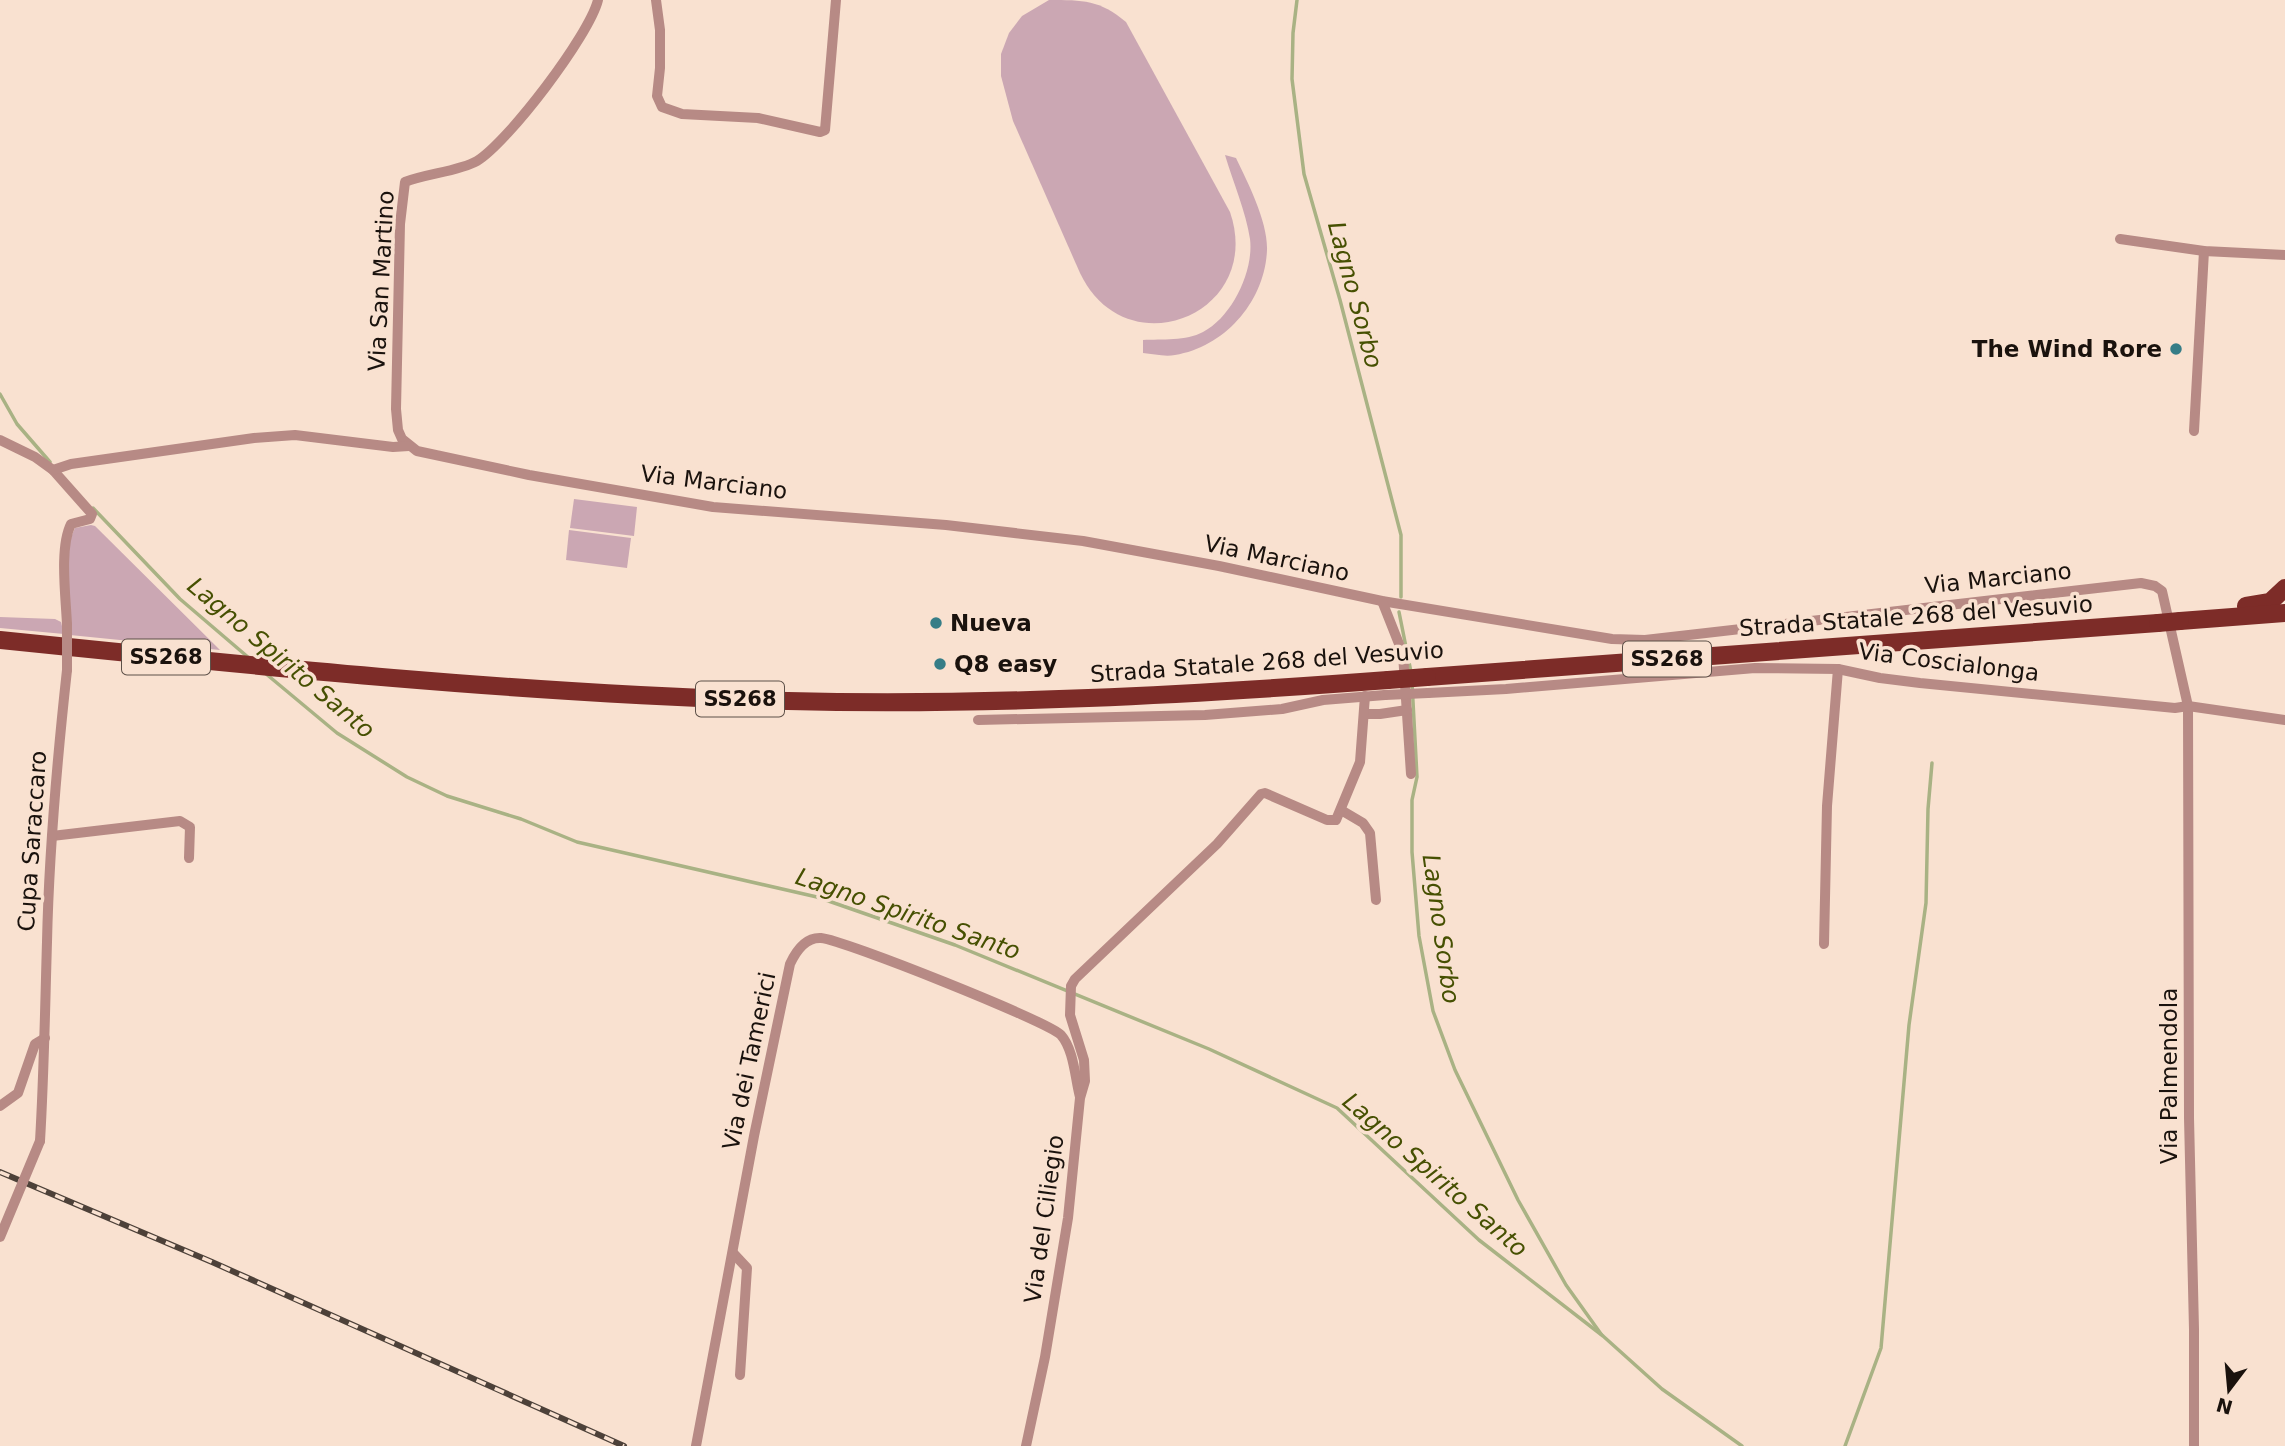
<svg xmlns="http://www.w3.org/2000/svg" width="2285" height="1446" viewBox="0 0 2285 1446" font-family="'DejaVu Sans',sans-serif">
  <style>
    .green { fill: #cba7b3 }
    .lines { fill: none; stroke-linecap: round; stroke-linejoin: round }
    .stream { stroke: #a9b284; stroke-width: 3.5 }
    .minor { stroke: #b78a85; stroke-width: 10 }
    .trunk { stroke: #7d2c28; stroke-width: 18 }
    .rail-casing { stroke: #4d4139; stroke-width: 6 }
    .rail { stroke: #f9e1d0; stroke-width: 3.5; stroke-dasharray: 10; stroke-linecap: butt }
    .minor-bridge { stroke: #b78a85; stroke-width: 10 }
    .trunk-bridge { stroke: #7d2c28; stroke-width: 18 }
    .poi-dot { fill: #367d87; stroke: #f9e1d0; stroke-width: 2.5 }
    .labels { text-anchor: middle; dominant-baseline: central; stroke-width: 7; stroke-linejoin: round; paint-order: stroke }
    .shield { fill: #f9e1d0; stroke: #5d5048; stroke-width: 2 }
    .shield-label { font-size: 21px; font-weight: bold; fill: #1a120d }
    .street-label { font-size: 23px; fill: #1a120d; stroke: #f9e1d0 }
    .poi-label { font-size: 23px; font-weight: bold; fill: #1a120d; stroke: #f9e1d0; text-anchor: start }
    .water-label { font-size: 24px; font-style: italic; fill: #465002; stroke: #f9e1d0 }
  </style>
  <rect width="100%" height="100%" fill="#f9e1d0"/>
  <g class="green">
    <path d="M 1049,0 C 1083,0 1100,0 1126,22 L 1230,212 C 1265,314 1126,370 1080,273 L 1013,121 L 1001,76 L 1001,54 L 1009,33 L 1022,16 Z"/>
    <path d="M 1225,155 L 1236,158 C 1248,183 1268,222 1267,250 C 1265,301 1225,347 1175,355 C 1165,357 1153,354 1143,353 L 1143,340 C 1162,339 1186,341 1203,332 C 1232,317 1254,271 1250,239 C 1246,212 1233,182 1225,155 Z"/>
    <polygon points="574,499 637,507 634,536 570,528"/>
    <path d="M 91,525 L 95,526 L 220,650 L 70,635 C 69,602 60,558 75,528 Z"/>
    <polygon points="569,530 631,538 627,568 566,560"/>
    <polygon points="0,617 55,619 61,622 64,634 0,628"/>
  </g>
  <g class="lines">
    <g class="stream">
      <polyline points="1297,0 1293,33 1292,79 1304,174 1340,300 1401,535 1401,597"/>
      <polyline points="0,394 17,424 50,462"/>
      <polyline points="93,508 180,599 249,658"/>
      <polyline points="1399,612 1411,672"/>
      <polyline points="265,673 337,733 407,777 447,796 521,819 577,842 817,897 955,945 1209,1049 1337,1108 1479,1240 1603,1336 1662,1389 1742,1446"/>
      <polyline points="1412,683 1417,777 1412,800 1412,852 1419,936 1433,1011 1455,1070 1518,1200 1566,1285 1601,1334"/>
      <polyline points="1845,1446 1881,1348 1909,1025 1926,903 1928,809 1932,763"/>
    </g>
    <g class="minor">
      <path d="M 598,0 C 589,36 508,142 477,161 C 460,171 425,174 405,182 L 400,224 L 396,409 L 398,430 L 402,439 L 417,451 L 529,475 L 713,507 L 946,525 L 1083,541 L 1219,566 L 1382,601 L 1612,639 L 1645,640 L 2141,583 L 2155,586 L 2162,591 L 2188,706 L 2189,1118 L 2194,1329 L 2194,1446"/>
      <polyline points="656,0 660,30 660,68 657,96 662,107 682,114 758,118 820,132 825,130 836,0"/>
      <polyline points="2120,239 2204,251 2285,255"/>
      <polyline points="2194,431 2204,251"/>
      <path d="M 0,440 L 35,457 L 53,470 L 92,514 L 90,519 L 71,524 C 59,548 66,598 67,625"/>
      <polyline points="53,470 71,464 254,438 295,435 393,447 409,446"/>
      <polyline points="1382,601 1403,654 1411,774"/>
      <polyline points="1428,693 1506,689 1755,668 1838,669 1880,678 1920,683 2175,708 2188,706 2285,720"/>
      <polyline points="1364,714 1380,714 1407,710"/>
      <polyline points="978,720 1205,715 1282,709 1323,700 1385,695"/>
      <polyline points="1341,810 1363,823 1370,833 1376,900"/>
      <polyline points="52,836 180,821 190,827 189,858"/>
      <polyline points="1824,944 1827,806 1838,669"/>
      <polyline points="0,1106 18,1093 35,1044 45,1038"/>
      <path d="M 40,1141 C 44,1074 45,1009 47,942 C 49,851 57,761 67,670"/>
      <polyline points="733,1253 747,1268 740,1375"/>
      <path d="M 696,1446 L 754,1136 L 790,964 C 796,951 805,937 821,938 C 844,940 1047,1021 1061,1035 C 1074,1050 1075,1078 1080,1097"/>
      <polyline points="1026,1446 1045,1357 1068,1218 1080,1098 1085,1081 1084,1060 1070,1015 1071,986 1075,979 1217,844 1261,794 1265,793 1327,820 1336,820 1360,762 1365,696"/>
    </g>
    <g class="trunk">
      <polyline points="2246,606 2270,602 2285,588"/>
      <polyline points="2180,621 2285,613"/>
      <path d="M 0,640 C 262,667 524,694 788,701 C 988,706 1189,695 1388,680"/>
      <polyline points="1427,677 2158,623"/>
    </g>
    <defs>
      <polyline id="rail" points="0,1172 212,1262 624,1446"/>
    </defs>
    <use href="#rail" class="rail-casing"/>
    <use href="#rail" class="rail"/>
    <g class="minor-bridge">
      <polyline points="67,670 67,625"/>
      <polyline points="1385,695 1428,693"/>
      <polyline points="0,1237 40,1141"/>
    </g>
    <g class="trunk-bridge">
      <polyline points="2158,623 2180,621"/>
      <polyline points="1388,680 1427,677"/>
    </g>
  </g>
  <g class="poi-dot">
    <circle cx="2176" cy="349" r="7"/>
    <circle cx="936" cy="623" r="7"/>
    <circle cx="940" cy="664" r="7"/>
  </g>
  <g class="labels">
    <g class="shield">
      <rect x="122" y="639.5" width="88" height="35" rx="5"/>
      <rect x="1623" y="641.5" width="88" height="35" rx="5"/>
      <rect x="696" y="681.5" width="88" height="35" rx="5"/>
    </g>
    <g class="shield-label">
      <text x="166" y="657">SS268</text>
      <text x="1667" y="659">SS268</text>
      <text x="740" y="699">SS268</text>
    </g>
    <g class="street-label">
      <text transform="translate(381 281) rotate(-87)">Via San Martino</text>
      <text transform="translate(714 482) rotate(7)">Via Marciano</text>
      <text transform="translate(1277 558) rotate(12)">Via Marciano</text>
      <text transform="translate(1998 578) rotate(-6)">Via Marciano</text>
      <text transform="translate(1916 616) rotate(-4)">Strada Statale 268 del Vesuvio</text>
      <text transform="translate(1267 662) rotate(-4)">Strada Statale 268 del Vesuvio</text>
      <text transform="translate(1949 662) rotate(7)">Via Coscialonga</text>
      <text transform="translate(32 841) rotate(-86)">Cupa Saraccaro</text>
      <text transform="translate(749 1061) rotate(-78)">Via dei Tamerici</text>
      <text transform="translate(2169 1076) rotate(-90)">Via Palmendola</text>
      <text transform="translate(1044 1219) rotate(-82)">Via del Ciliegio</text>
    </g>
    <g class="poi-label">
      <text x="2162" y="349" text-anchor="end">The Wind Rore</text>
      <text x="950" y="623">Nueva</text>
      <text x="954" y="664">Q8 easy</text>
    </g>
    <g class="water-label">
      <text transform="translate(1355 295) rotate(75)">Lagno Sorbo</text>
      <text transform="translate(281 658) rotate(40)">Lagno Spirito Santo</text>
      <text transform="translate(908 914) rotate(19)">Lagno Spirito Santo</text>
      <text transform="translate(1441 929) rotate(82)">Lagno Sorbo</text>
      <text transform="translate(1435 1175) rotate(41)">Lagno Spirito Santo</text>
    </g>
  </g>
  <g transform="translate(2229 1390) rotate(196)" stroke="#f9e1d0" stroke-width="5" paint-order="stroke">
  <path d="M0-5L12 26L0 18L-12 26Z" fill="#1a120d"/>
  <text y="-10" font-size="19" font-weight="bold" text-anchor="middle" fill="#1a120d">N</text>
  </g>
</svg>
